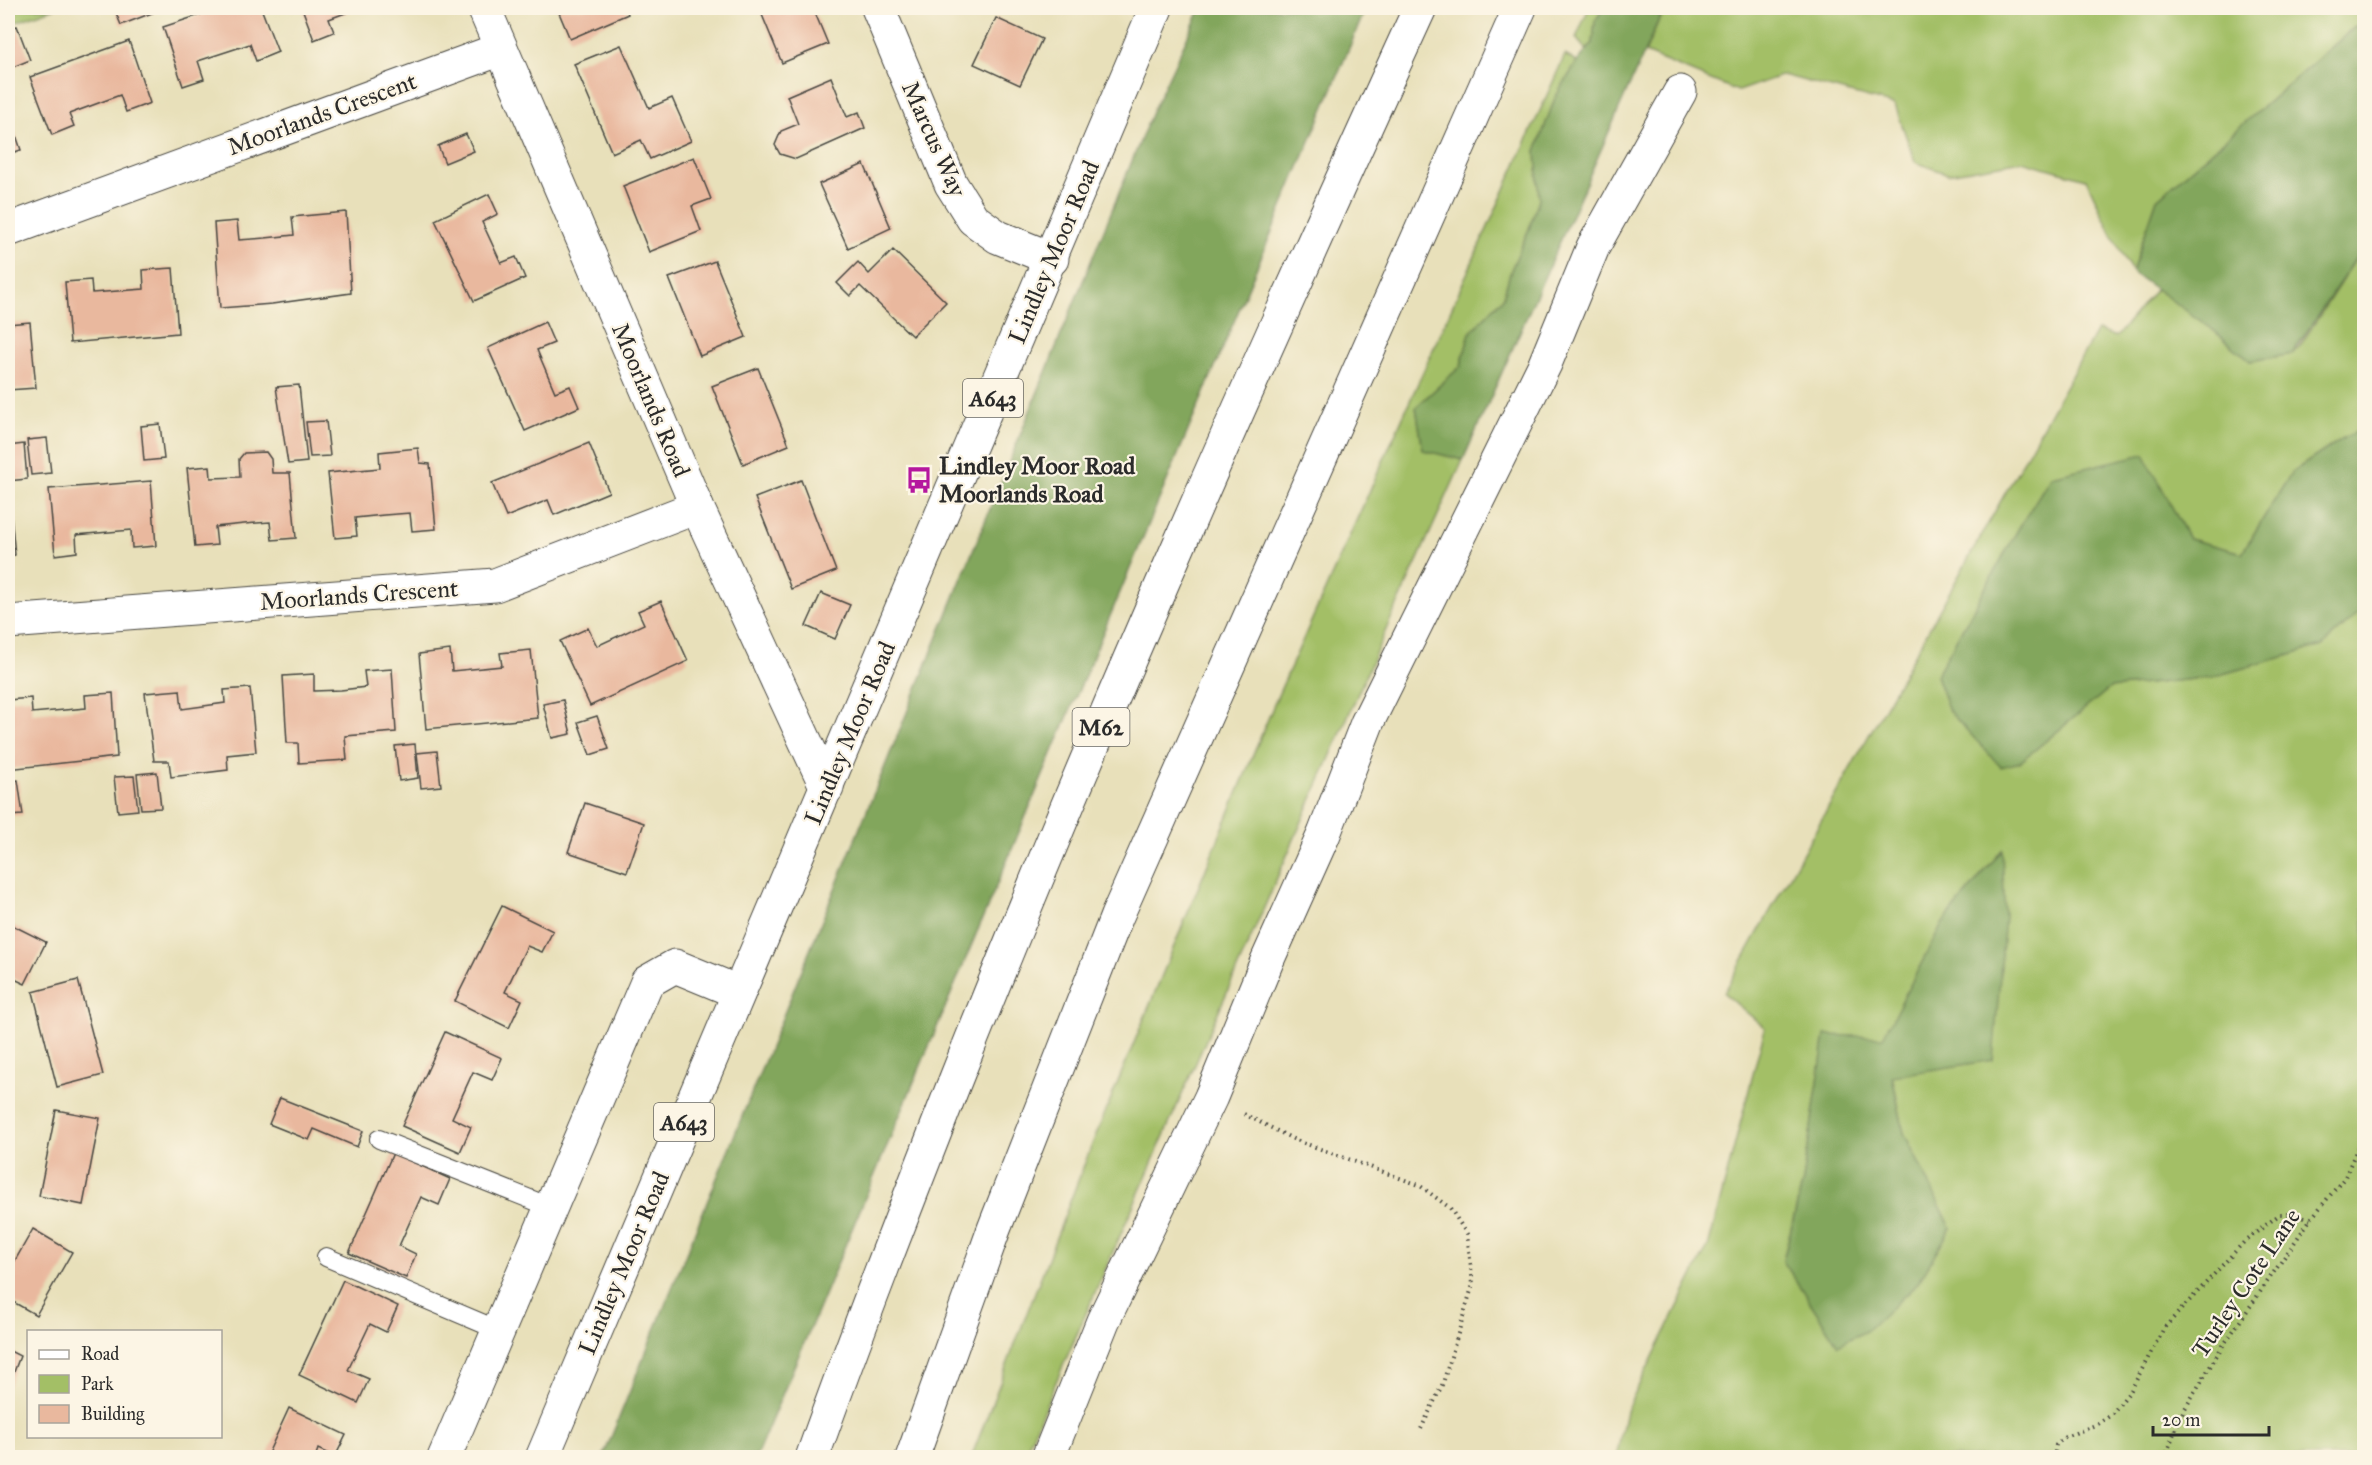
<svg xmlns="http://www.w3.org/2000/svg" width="2372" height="1465" viewBox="0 0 2372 1465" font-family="'IM FELL Great Primer',serif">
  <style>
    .green { fill: #a3bf66; stroke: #677548; stroke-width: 1.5; fill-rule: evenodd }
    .forest { fill: #82a65b; stroke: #566843; stroke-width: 1.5 }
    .building { fill: #e9b89e }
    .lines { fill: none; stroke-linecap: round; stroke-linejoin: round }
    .lane-casing { stroke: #474640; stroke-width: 20 }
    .street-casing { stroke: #474640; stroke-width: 35 }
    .primary-casing { stroke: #474640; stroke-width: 35 }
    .highway-casing { stroke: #474640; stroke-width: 35 }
    .path { stroke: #474640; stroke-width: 4; stroke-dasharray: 1.5 4.5; stroke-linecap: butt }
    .lane { stroke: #fff; stroke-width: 18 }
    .street { stroke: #fff; stroke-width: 33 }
    .primary { stroke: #fff; stroke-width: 33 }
    .highway { stroke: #fff; stroke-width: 33 }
    .labels { text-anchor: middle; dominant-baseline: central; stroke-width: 4.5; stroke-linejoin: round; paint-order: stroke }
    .shield { fill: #fcf5e5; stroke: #6a6863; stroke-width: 1.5 }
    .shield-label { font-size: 22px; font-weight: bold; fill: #2b2b2b }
    .street-label { font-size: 24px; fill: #2b2b2b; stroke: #fcf5e5 }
    .poi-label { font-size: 24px; font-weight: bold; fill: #2b2b2b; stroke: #fcf5e5; text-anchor: start }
  </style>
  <rect width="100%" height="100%" fill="#fcf5e5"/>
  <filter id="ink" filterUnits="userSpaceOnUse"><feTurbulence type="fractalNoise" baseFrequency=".0167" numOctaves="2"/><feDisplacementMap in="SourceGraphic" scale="12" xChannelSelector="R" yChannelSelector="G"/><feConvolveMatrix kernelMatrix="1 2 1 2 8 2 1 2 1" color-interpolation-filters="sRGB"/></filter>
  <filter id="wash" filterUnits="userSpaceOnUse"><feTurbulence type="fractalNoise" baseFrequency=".008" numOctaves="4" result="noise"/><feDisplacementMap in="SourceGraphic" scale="24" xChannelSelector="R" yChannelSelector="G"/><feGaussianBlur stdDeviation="1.35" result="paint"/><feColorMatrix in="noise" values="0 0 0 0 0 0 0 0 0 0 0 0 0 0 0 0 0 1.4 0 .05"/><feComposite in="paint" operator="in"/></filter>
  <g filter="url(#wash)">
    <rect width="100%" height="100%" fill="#e8e0ba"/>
    <g class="green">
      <polygon points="8,8 55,8 8,25"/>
      <polygon points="1589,8 1604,8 1595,21 1593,43 1586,50 1576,38"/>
      <polygon points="1664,8 2364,8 2364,19 2157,199 2132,272 2111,233 2086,179 2022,161 1948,174 1915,162 1895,105 1783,75 1738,91 1645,53"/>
      <polygon points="1565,55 1577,62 1555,98 1536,151 1539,199 1529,229 1511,270 1503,298 1470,333 1461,366 1416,407 1423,450 1463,460 1385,632 1023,1457 971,1458 1093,1142 1275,702"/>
      <path d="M 2364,246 L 2364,429 L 2345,437 L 2292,472 L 2242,553 L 2189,539 L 2144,455 L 2052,476 L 2019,528 L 1936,676 L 2020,762 L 2110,688 L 2212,677 L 2322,646 L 2364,608 L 2364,1457 L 1616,1458 L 1626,1411 L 1709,1244 L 1765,1028 L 1724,993 L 2097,330 L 2116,337 L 2156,289 L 2212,329 L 2250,361 L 2292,354 L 2300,346 ZM 2002,850 L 1892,1075 L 1904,1133 L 1951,1228 L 1783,1260 L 1803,1181 L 1825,1036 L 1883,1038 L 1942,924 Z"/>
    </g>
    <g class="forest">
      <polygon points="1201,8 1366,8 756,1457 603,1457 1152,112"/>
      <polygon points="1604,8 1664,8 1463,460 1423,450 1416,407 1461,366 1470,333 1503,298 1511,270 1529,229 1539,199 1536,151 1555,98 1577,62 1593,43 1595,21"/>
      <polygon points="2364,19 2364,246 2292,354 2250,361 2212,329 2132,272 2157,199"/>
      <polygon points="2364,429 2364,608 2322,646 2212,677 2110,688 2020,762 2001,767 1949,711 1936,676 2019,528 2051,476 2144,454 2189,539 2242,553 2292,472 2345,437"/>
      <polygon points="2002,850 2005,917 1993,1060 1892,1076 1904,1133 1951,1228 1918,1283 1868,1330 1838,1345 1783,1261 1803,1181 1825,1035 1883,1037 1942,924"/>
    </g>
    <g id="blocks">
      <g class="building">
        <polygon points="114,8 156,8 157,11 121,25"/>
        <polygon points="221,8 261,8 278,52 256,61 250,44 198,61 204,79 183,86 163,27"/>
        <polygon points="302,8 359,8 329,19 334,32 314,40"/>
        <polygon points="557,8 626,8 628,14 570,39"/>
        <polygon points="766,8 813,8 828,44 782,63 760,10"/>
        <polygon points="996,18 1042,39 1020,85 974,64"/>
        <polygon points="17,26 30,60 8,69 8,29"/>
        <polygon points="129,41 150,103 126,112 120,95 69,114 74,126 52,135 30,77"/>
        <polygon points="621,45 649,108 672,98 691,141 650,159 641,140 612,153 574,64"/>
        <polygon points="831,77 847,117 859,112 865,128 796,159 780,154 775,145 781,131 798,124 787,96"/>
        <polygon points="8,111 21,150 8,154"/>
        <polygon points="466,134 474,151 445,163 438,146"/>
        <polygon points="694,157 711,199 692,206 701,231 649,252 623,186"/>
        <polygon points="864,164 891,228 848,248 819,184"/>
        <polygon points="489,194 498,214 482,222 501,263 516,257 525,278 474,301 435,220"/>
        <polygon points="346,212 351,293 272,304 220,308 214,223 237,221 239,240 265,238 294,235 292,217"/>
        <polygon points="893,250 946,302 912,336 860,286 850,296 837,283 858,262 869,274"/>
        <polygon points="715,261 746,337 700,356 669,278"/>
        <polygon points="173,268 178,333 70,343 65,282 91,280 92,293 144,289 143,270"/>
        <polygon points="30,322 36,388 8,390 8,324"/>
        <polygon points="545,322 554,343 537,350 555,392 570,386 579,407 525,431 488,348"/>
        <polygon points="758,368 789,445 743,464 712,386"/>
        <polygon points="299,385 307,462 288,464 276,387"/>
        <polygon points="326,421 330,456 310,457 306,422"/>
        <polygon points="160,424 164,459 144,461 141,426"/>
        <polygon points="47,438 51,473 31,475 27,440"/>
        <polygon points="589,443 609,492 554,515 548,500 506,517 492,483"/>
        <polygon points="24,444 27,479 8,481 8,446"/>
        <polygon points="418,448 420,463 430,464 436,529 412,531 410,513 384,515 355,518 357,536 335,538 328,473 380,468 379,452"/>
        <polygon points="266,452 271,459 272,473 290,473 296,538 272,540 270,522 244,524 215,527 217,545 195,547 187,468 210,466 211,478 240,477 239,459 244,453"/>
        <polygon points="801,480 836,571 791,589 755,498"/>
        <polygon points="151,481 156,546 132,548 131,530 76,535 77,552 55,555 49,489"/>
        <polygon points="8,485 15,555 8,557"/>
        <polygon points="821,593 850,605 835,639 806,626"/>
        <polygon points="661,601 688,661 590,706 560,641 588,628 597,646 644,624 638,611"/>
        <polygon points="450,650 452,671 502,666 500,653 531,650 538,718 426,729 419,654"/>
        <polygon points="392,669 396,732 345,736 347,760 299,763 298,743 287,743 283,676 314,674 314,691 341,690 366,687 364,671"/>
        <polygon points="250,688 256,752 227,755 228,770 171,777 169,761 154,761 145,693 180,690 182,709 225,703 224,690"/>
        <polygon points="113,693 117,757 8,769 8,700 31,698 32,713 86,708 85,695"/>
        <polygon points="563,700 571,734 552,738 543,704"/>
        <polygon points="597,716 609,749 590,755 578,722"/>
        <polygon points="415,744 418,778 399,781 395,746"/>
        <polygon points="437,751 441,786 421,788 417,753"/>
        <polygon points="157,772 161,808 141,809 137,774"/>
        <polygon points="134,776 138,810 118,812 114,777"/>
        <polygon points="18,780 23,815 8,816 8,781"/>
        <polygon points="585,803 644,823 627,872 568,852"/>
        <polygon points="502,906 553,931 542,952 527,946 505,992 522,1000 509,1028 455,1001"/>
        <polygon points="8,923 46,942 25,984 8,976"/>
        <polygon points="78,980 103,1075 57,1087 33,992"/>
        <polygon points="445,1032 502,1058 492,1080 473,1072 452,1118 471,1127 460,1152 402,1126"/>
        <polygon points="280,1098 363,1131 357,1147 314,1129 309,1140 269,1124"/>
        <polygon points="56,1110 100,1118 83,1205 39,1196"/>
        <polygon points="393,1153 450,1179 439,1205 421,1197 399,1246 416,1254 406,1278 349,1253"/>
        <polygon points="33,1229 72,1252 36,1315 8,1299 8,1273"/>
        <polygon points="343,1280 398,1306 386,1332 370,1324 348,1370 369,1379 358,1403 299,1375"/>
        <polygon points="8,1350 20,1356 8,1388"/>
        <polygon points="289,1408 346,1435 335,1457 318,1449 315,1458 266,1458"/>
      </g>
    </g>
  </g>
  <g filter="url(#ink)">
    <use href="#blocks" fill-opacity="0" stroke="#474640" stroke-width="1.5"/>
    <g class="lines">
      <defs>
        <g id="lane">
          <polyline points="379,1139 550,1207"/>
          <polyline points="326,1257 498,1330"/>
        </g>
        <g id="street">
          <polyline points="484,8 697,507 827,788"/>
          <polyline points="878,8 951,184 973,219 998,237 1052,259"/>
          <polyline points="8,230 501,49"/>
          <polyline points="8,622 495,585 697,507"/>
          <polyline points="444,1458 647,982 675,966 738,992"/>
          <polyline points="1048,1458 1103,1321 1211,1097 1267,961 1324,834 1367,723 1545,364 1593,247 1680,92"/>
        </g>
        <path id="primary" d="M 542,1458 C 746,974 955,492 1156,8"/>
        <g id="highway">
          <path d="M 812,1458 C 857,1331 906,1206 955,1081 C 1099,718 1258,362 1420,8"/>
          <polyline points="912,1458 994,1229 1117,916 1520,8"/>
        </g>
      </defs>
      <use href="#lane" class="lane-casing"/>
      <use href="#street" class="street-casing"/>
      <use href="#primary" class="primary-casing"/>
      <use href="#highway" class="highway-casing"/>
      <g class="path">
        <polyline points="1244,1114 1293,1139 1419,1185 1450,1208 1467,1234 1473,1284 1443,1383 1421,1429"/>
        <polyline points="2054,1458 2056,1445 2065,1437 2098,1424 2111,1415 2131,1390 2164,1328 2244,1242 2280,1214 2293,1214 2310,1220"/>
        <polyline points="2165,1458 2180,1417 2220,1350 2310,1220 2345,1177 2364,1133"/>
      </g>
      <use href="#lane" class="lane"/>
      <use href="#street" class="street"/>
      <use href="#primary" class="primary"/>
      <use href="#highway" class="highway"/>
    </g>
  </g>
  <defs>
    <symbol id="bus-bare" viewBox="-9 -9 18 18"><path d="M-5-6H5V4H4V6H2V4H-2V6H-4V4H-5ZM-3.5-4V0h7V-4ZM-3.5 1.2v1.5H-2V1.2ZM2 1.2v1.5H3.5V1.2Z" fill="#b5179e" stroke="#fcf5e5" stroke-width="2.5" paint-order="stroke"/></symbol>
  </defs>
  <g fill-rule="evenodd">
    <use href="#bus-bare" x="900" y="461" width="38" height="38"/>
  </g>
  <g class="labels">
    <g class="shield">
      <rect x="963" y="379" width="60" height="38" rx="4.5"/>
      <rect x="1072.5" y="708" width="57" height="38" rx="4.5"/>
      <rect x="654" y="1103" width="60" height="38" rx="4.5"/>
    </g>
    <g class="shield-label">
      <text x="993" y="398">A643</text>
      <text x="1101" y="727">M62</text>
      <text x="684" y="1122">A643</text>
    </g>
    <g class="street-label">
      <text transform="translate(322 114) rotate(-20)">Moorlands Crescent</text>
      <text transform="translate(934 139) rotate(66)">Marcus Way</text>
      <text transform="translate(1054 252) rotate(-67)">Lindley Moor Road</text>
      <text transform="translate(651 400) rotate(67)">Moorlands Road</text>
      <text transform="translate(359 595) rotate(-4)">Moorlands Crescent</text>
      <text transform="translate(850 733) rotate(-67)">Lindley Moor Road</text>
      <text transform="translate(624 1263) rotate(-67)">Lindley Moor Road</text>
      <text transform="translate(2246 1283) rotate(-56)">Turley Cote Lane</text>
    </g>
    <g class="poi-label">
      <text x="939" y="466">Lindley Moor Road<tspan x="939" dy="28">Moorlands Road</tspan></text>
    </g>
  </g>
  <rect width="2372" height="1465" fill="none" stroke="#fcf5e5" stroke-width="30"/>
  <rect x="27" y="1330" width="195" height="108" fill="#fcf5e5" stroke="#a8a49b" stroke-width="1.5"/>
  <rect x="39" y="1350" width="30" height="9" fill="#ffffff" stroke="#a8a49b" stroke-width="1.5"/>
  <text x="81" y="1360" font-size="18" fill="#2b2b2b">Road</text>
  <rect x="39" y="1375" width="30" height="18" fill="#a3bf66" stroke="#a8a49b" stroke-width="1.5"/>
  <text x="81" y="1390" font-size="18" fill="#2b2b2b">Park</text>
  <rect x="39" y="1405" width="30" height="18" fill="#e9b89e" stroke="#a8a49b" stroke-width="1.5"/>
  <text x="81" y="1420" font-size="18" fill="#2b2b2b">Building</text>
  <path d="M2153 1426v9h116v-9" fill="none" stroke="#2b2b2b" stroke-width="3"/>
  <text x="2162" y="1426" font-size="18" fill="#2b2b2b" stroke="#fcf5e5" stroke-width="4.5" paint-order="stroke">20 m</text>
</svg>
